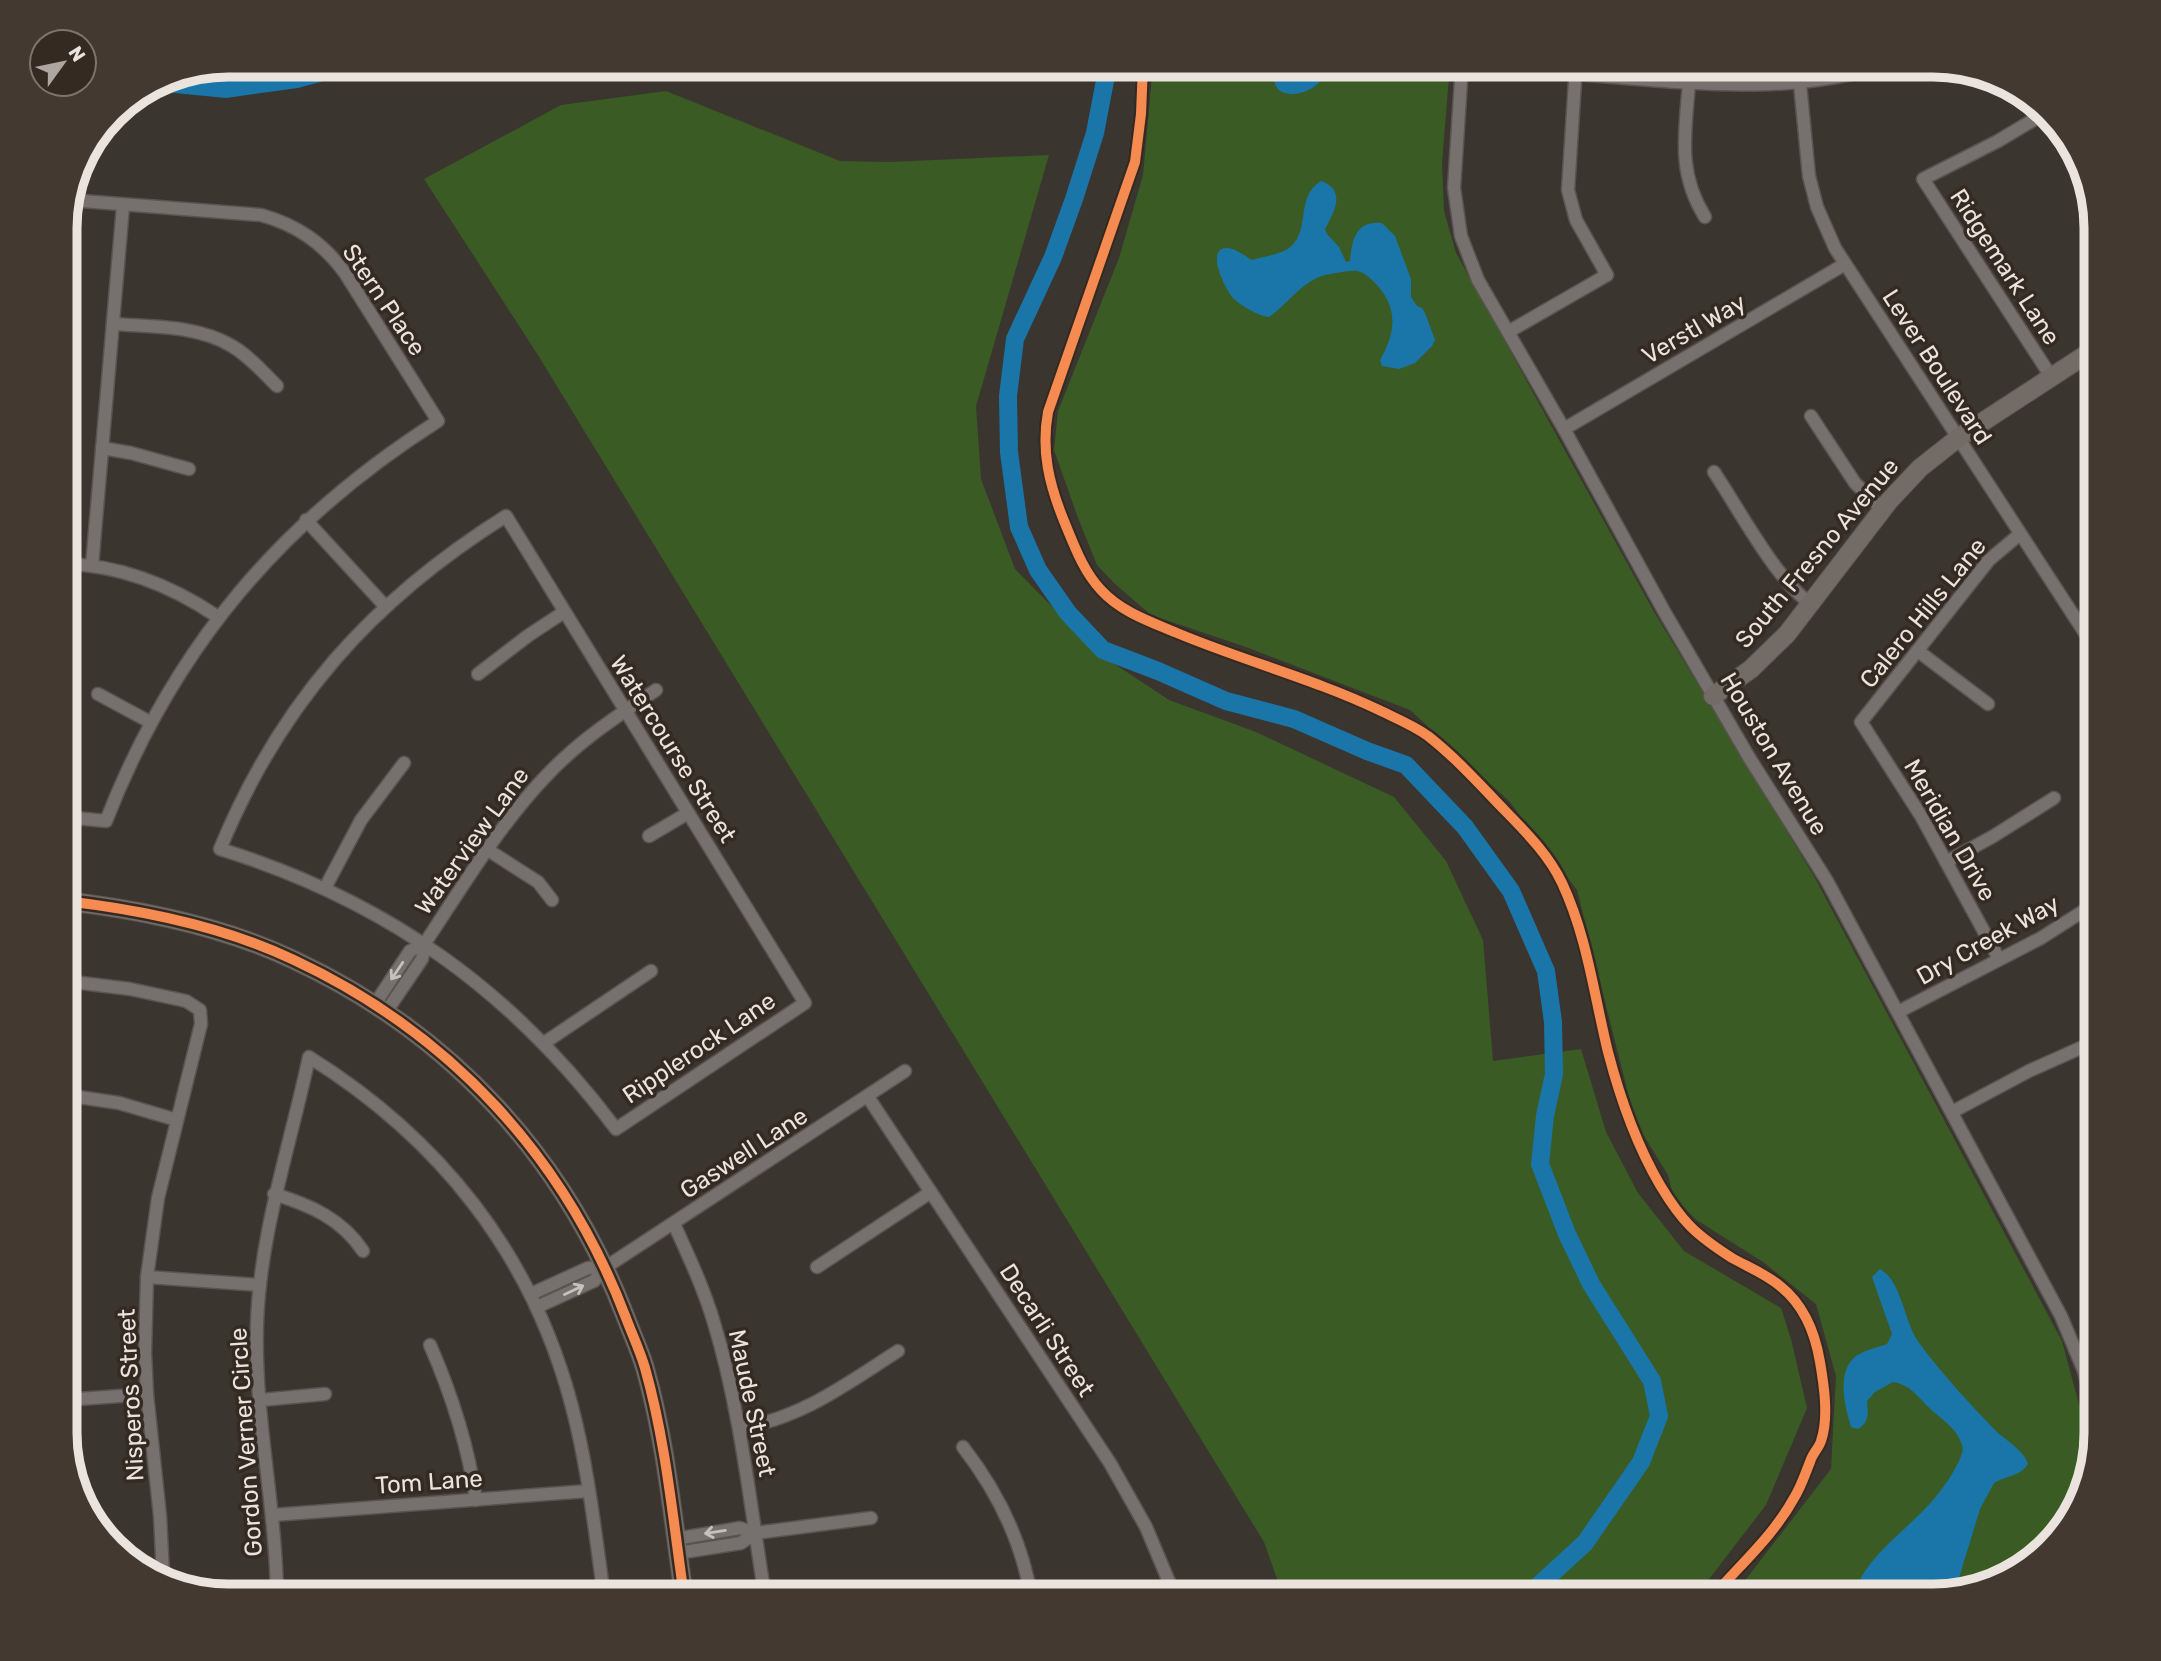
<svg xmlns="http://www.w3.org/2000/svg" width="2161" height="1661" viewBox="0 0 2161 1661" font-family="Rubik,sans-serif">
  <style>
    .green { fill: #3a5b23 }
    .water { fill: #1a76a9 }
    .lines { fill: none; stroke-linecap: round; stroke-linejoin: round }
    .river { stroke: #1a76a9; stroke-width: 18 }
    .street-casing { stroke: #5a5451; stroke-width: 15 }
    .secondary-casing { stroke: #5a5451; stroke-width: 20 }
    .street { stroke: #76716e; stroke-width: 12 }
    .secondary { stroke: #726b66; stroke-width: 18 }
    .cycleway-casing { stroke: #352a22; stroke-width: 15 }
    .cycleway { stroke: #f68b52; stroke-width: 10 }
    .oneway { stroke: #c7c1bc }
    .labels { text-anchor: middle; dominant-baseline: central; stroke-width: 7; stroke-linejoin: round; paint-order: stroke }
    .street-label { font-size: 24px; fill: #eae3de; stroke: #352a22 }
    .rim { fill: none; stroke: #eae3de; stroke-width: 9 }
  </style>
  <rect width="100%" height="100%" fill="#3b3530"/>
  <g class="green">
    <polygon points="1153,65 1450,65 1442,163 1444,211 1456,253 1653,610 1815,878 2062,1341 2088,1438 2089,1456 2062,1533 2005,1580 1933,1596 1733,1596 1831,1469 1836,1376 1816,1304 1763,1262 1695,1219 1673,1195 1668,1175 1635,1121 1577,890 1509,801 1410,710 1243,646 1151,615 1115,584 1097,565 1078,518 1054,450 1058,411 1119,258 1143,175"/>
    <polygon points="666,91 840,161 889,162 1049,155 976,406 981,479 1015,569 1098,653 1169,700 1256,732 1394,797 1446,861 1483,940 1493,1061 1581,1049 1606,1132 1638,1193 1684,1251 1781,1308 1791,1339 1807,1408 1766,1505 1696,1596 1283,1596 1264,1542 536,352 424,179 561,105"/>
  </g>
  <g class="water">
    <polygon points="228,65 382,65 298,88 226,98 144,90 166,77"/>
    <path d="M 1277,65 L 1328,65 C 1323,100 1260,107 1277,65 Z"/>
    <path d="M 1321,181 C 1347,190 1334,212 1325,229 L 1327,234 L 1339,247 L 1346,262 L 1350,261 C 1352,239 1356,220 1382,223 L 1395,236 L 1411,279 L 1411,297 L 1417,306 L 1422,308 L 1425,313 L 1435,340 L 1432,346 L 1415,363 L 1399,369 L 1382,366 L 1380,360 C 1396,332 1399,307 1374,282 C 1369,277 1365,273 1357,271 C 1351,270 1331,274 1325,275 C 1302,281 1287,305 1269,317 C 1258,316 1242,306 1234,299 C 1226,291 1204,248 1227,248 C 1235,248 1245,256 1252,260 C 1261,257 1282,254 1289,248 C 1312,230 1294,198 1321,181 Z"/>
    <path d="M 1880,1269 C 1903,1282 1903,1322 1920,1344 C 1941,1373 1970,1404 1995,1430 C 2005,1440 2024,1450 2028,1464 C 2021,1476 2005,1476 1994,1483 L 1980,1509 L 1955,1591 L 1933,1596 L 1855,1596 C 1859,1565 1899,1535 1921,1513 C 1936,1498 1950,1480 1959,1461 C 1961,1455 1964,1452 1962,1445 C 1958,1431 1946,1422 1935,1413 C 1920,1401 1913,1385 1893,1382 L 1875,1392 L 1867,1401 C 1868,1414 1870,1421 1858,1429 L 1851,1427 C 1845,1407 1836,1373 1855,1357 C 1864,1350 1876,1348 1887,1344 L 1892,1334 L 1872,1277 Z"/>
  </g>
  <g class="lines">
    <polyline class="river" points="1108,65 1095,133 1074,199 1053,257 1015,339 1008,396 1009,452 1019,527 1038,570 1068,613 1103,650 1158,671 1226,701 1294,719 1367,751 1406,765 1465,827 1511,891 1546,971 1553,1022 1554,1074 1545,1116 1540,1164 1567,1234 1591,1284 1652,1381 1659,1416 1641,1462 1585,1543 1527,1596"/>
    <defs>
      <g id="street">
        <path d="M 1143,65 L 1141,114 L 1135,162 L 1048,412 C 1041,451 1049,484 1064,521 C 1074,545 1083,571 1101,590 C 1121,612 1151,622 1177,633 C 1244,661 1314,679 1379,710 C 1395,718 1413,725 1428,736 C 1451,754 1471,775 1491,796 C 1516,823 1546,849 1562,883 C 1587,936 1594,995 1608,1052 C 1620,1098 1636,1144 1660,1185 C 1682,1222 1696,1235 1732,1258 C 1748,1267 1766,1274 1780,1286 C 1804,1305 1815,1332 1820,1362 C 1824,1385 1829,1418 1821,1441 C 1819,1448 1812,1454 1810,1462 C 1805,1474 1801,1487 1794,1498 C 1774,1535 1740,1565 1713,1596"/>
        <polyline points="1462,65 1454,188 1461,236 1478,280 1564,429 1665,613 1750,759 1827,881 2061,1316 2084,1371 2096,1417"/>
        <path d="M 1575,74 C 1680,82 1784,97 1886,65"/>
        <path d="M 1689,83 C 1685,134 1677,172 1705,217"/>
        <polyline points="1800,84 1809,176 1817,207 1835,248 2096,650"/>
        <polyline points="2045,113 1998,141 1923,179 2052,378"/>
        <polyline points="2086,216 2093,212"/>
        <path d="M 113,324 C 152,327 197,325 232,346 C 249,356 263,372 277,386"/>
        <polyline points="1508,332 1607,275 1576,220 1568,190 1576,65"/>
        <polyline points="1811,416 1855,483 1883,510"/>
        <polyline points="1564,429 1845,264"/>
        <polyline points="102,448 131,453 189,469"/>
        <path d="M 1714,472 C 1739,509 1776,580 1811,604"/>
        <path d="M 506,516 L 805,1003 L 616,1129 C 512,990 385,900 220,849 C 280,703 372,600 506,516 Z"/>
        <polyline points="306,520 385,606"/>
        <path d="M 65,564 C 121,565 172,586 218,617"/>
        <polyline points="92,566 123,206"/>
        <polyline points="1918,651 1988,704"/>
        <polyline points="478,674 529,635 564,612"/>
        <polyline points="98,694 150,722"/>
        <path d="M 65,817 L 106,821 C 174,647 281,521 438,421 L 345,273 C 323,243 297,225 261,215 L 69,200"/>
        <polyline points="649,836 688,813"/>
        <polyline points="488,850 538,882 552,900"/>
        <polyline points="1946,862 1992,837 2054,798"/>
        <polyline points="325,888 361,820 404,763"/>
        <polyline points="1999,959 1921,816 1861,722 1989,560 2020,534"/>
        <polyline points="65,981 130,989 186,1001 200,1010 201,1024 158,1198 147,1277 145,1353 147,1394 160,1516 163,1574"/>
        <polyline points="375,1004 410,951 425,943"/>
        <path d="M 386,1012 L 422,959 L 425,943 C 463,886 499,825 547,775 C 579,741 617,716 656,690"/>
        <polyline points="1898,1012 2041,938 2096,903"/>
        <polyline points="544,1043 651,971"/>
        <polyline points="65,1095 119,1103 177,1120"/>
        <polyline points="868,1097 1110,1463 1146,1527 1175,1596"/>
        <polyline points="1952,1112 2029,1071 2096,1041"/>
        <path d="M 274,1194 C 310,1205 342,1219 363,1251"/>
        <path d="M 674,1224 C 689,1257 704,1289 714,1323 C 741,1412 750,1505 765,1596"/>
        <polyline points="817,1267 931,1192"/>
        <polyline points="147,1277 260,1285"/>
        <polyline points="531,1294 588,1268 606,1267"/>
        <polyline points="537,1307 594,1281 606,1267 905,1071"/>
        <path d="M 430,1345 C 452,1395 468,1445 476,1500"/>
        <polyline points="65,1400 147,1394"/>
        <polyline points="261,1400 325,1394"/>
        <path d="M 740,1428 C 802,1418 846,1384 898,1351"/>
        <path d="M 963,1447 C 997,1491 1022,1542 1031,1596"/>
        <polyline points="273,1515 588,1491"/>
        <polyline points="675,1539 740,1528 755,1533"/>
        <polyline points="678,1553 741,1543 755,1533 871,1518"/>
        <path d="M 277,1596 C 276,1506 254,1414 257,1324 C 260,1232 290,1147 309,1057 C 439,1138 531,1253 571,1403 C 588,1466 595,1532 604,1596"/>
      </g>
      <g id="secondary">
        <polyline points="1713,696 1751,669 1787,634 1889,501 1920,468 1958,438 2096,348"/>
        <path d="M 65,901 C 143,910 223,926 294,960 C 450,1033 565,1157 626,1318 C 632,1334 640,1351 645,1368 C 666,1442 673,1520 684,1596"/>
      </g>
    </defs>
    <use href="#street" class="street-casing"/>
    <use href="#secondary" class="secondary-casing"/>
    <use href="#street" class="street"/>
    <use href="#secondary" class="secondary"/>
    <defs>
      <g id="cycleway">
        <path d="M 1143,65 L 1141,114 L 1135,162 L 1048,412 C 1041,451 1049,484 1064,521 C 1074,545 1083,571 1101,590 C 1121,612 1151,622 1177,633 C 1244,661 1314,679 1379,710 C 1395,718 1413,725 1428,736 C 1451,754 1471,775 1491,796 C 1516,823 1546,849 1562,883 C 1587,936 1594,995 1608,1052 C 1620,1098 1636,1144 1660,1185 C 1682,1222 1696,1235 1732,1258 C 1748,1267 1766,1274 1780,1286 C 1804,1305 1815,1332 1820,1362 C 1824,1385 1829,1418 1821,1441 C 1819,1448 1812,1454 1810,1462 C 1805,1474 1801,1487 1794,1498 C 1774,1535 1740,1565 1713,1596"/>
        <path d="M 65,901 C 143,910 223,926 294,960 C 450,1033 565,1157 626,1318 C 632,1334 640,1351 645,1368 C 666,1442 673,1520 684,1596"/>
      </g>
    </defs>
    <use href="#cycleway" class="cycleway-casing"/>
    <use href="#cycleway" class="cycleway"/>
  </g>
  <defs><path id="oneway-shaft" d="M-6 0H5M1.5-3L5.5 0L1.5 3" fill="none" stroke-width="1.6" stroke-linecap="round" stroke-linejoin="round" transform="scale(1.75)"/></defs>
  <g class="oneway">
    <use href="#oneway-shaft" transform="translate(397 971) rotate(124)"/>
    <use href="#oneway-shaft" transform="translate(574 1290) rotate(-25)"/>
    <use href="#oneway-shaft" transform="translate(715 1532) rotate(171)"/>
  </g>
  <g class="labels">
    <g class="street-label">
      <text transform="translate(2005 267) rotate(57)">Ridgemark Lane</text>
      <text transform="translate(384 300) rotate(56)">Stern Place</text>
      <text transform="translate(1694 329) rotate(-30)">Verstl Way</text>
      <text transform="translate(1937 367) rotate(57)">Lever Boulevard</text>
      <text transform="translate(1817 553) rotate(-50)">South Fresno Avenue</text>
      <text transform="translate(1923 613) rotate(-51)">Calero Hills Lane</text>
      <text transform="translate(673 749) rotate(58)">Watercourse Street</text>
      <text transform="translate(1774 754) rotate(59)">Houston Avenue</text>
      <text transform="translate(1950 830) rotate(60)">Meridian Drive</text>
      <text transform="translate(472 841) rotate(-54)">Waterview Lane</text>
      <text transform="translate(1988 940) rotate(-29)">Dry Creek Way</text>
      <text transform="translate(699 1048) rotate(-34)">Ripplerock Lane</text>
      <text transform="translate(744 1153) rotate(-33)">Gaswell Lane</text>
      <text transform="translate(1047 1330) rotate(57)">Decarli Street</text>
      <text transform="translate(131 1395) rotate(-93)">Nisperos Street</text>
      <text transform="translate(752 1403) rotate(78)">Maude Street</text>
      <text transform="translate(246 1442) rotate(-94)">Gordon Verner Circle</text>
      <text transform="translate(429 1482) rotate(-4)">Tom Lane</text>
    </g>
  </g>
  <path d="M0 0H2161V1661H0ZM228 77H1933A151 151 0 0 1 2084 228V1433A151 151 0 0 1 1933 1584H228A151 151 0 0 1 77 1433V228A151 151 0 0 1 228 77Z" fill="#433931" fill-rule="evenodd"/>
  <path class="rim" d="M228 77H1933A151 151 0 0 1 2084 228V1433A151 151 0 0 1 1933 1584H228A151 151 0 0 1 77 1433V228A151 151 0 0 1 228 77Z"/>
  <g transform="translate(63 63) rotate(57)"><circle r="33" fill="#352a22" stroke="#7d746d" stroke-width="2"/>
  <path d="M0-5L12 26L0 18L-12 26Z" fill="#ada6a1"/>
  <text y="-10" font-size="19" font-weight="bold" text-anchor="middle" fill="#eae3de">N</text>
  </g>
</svg>
